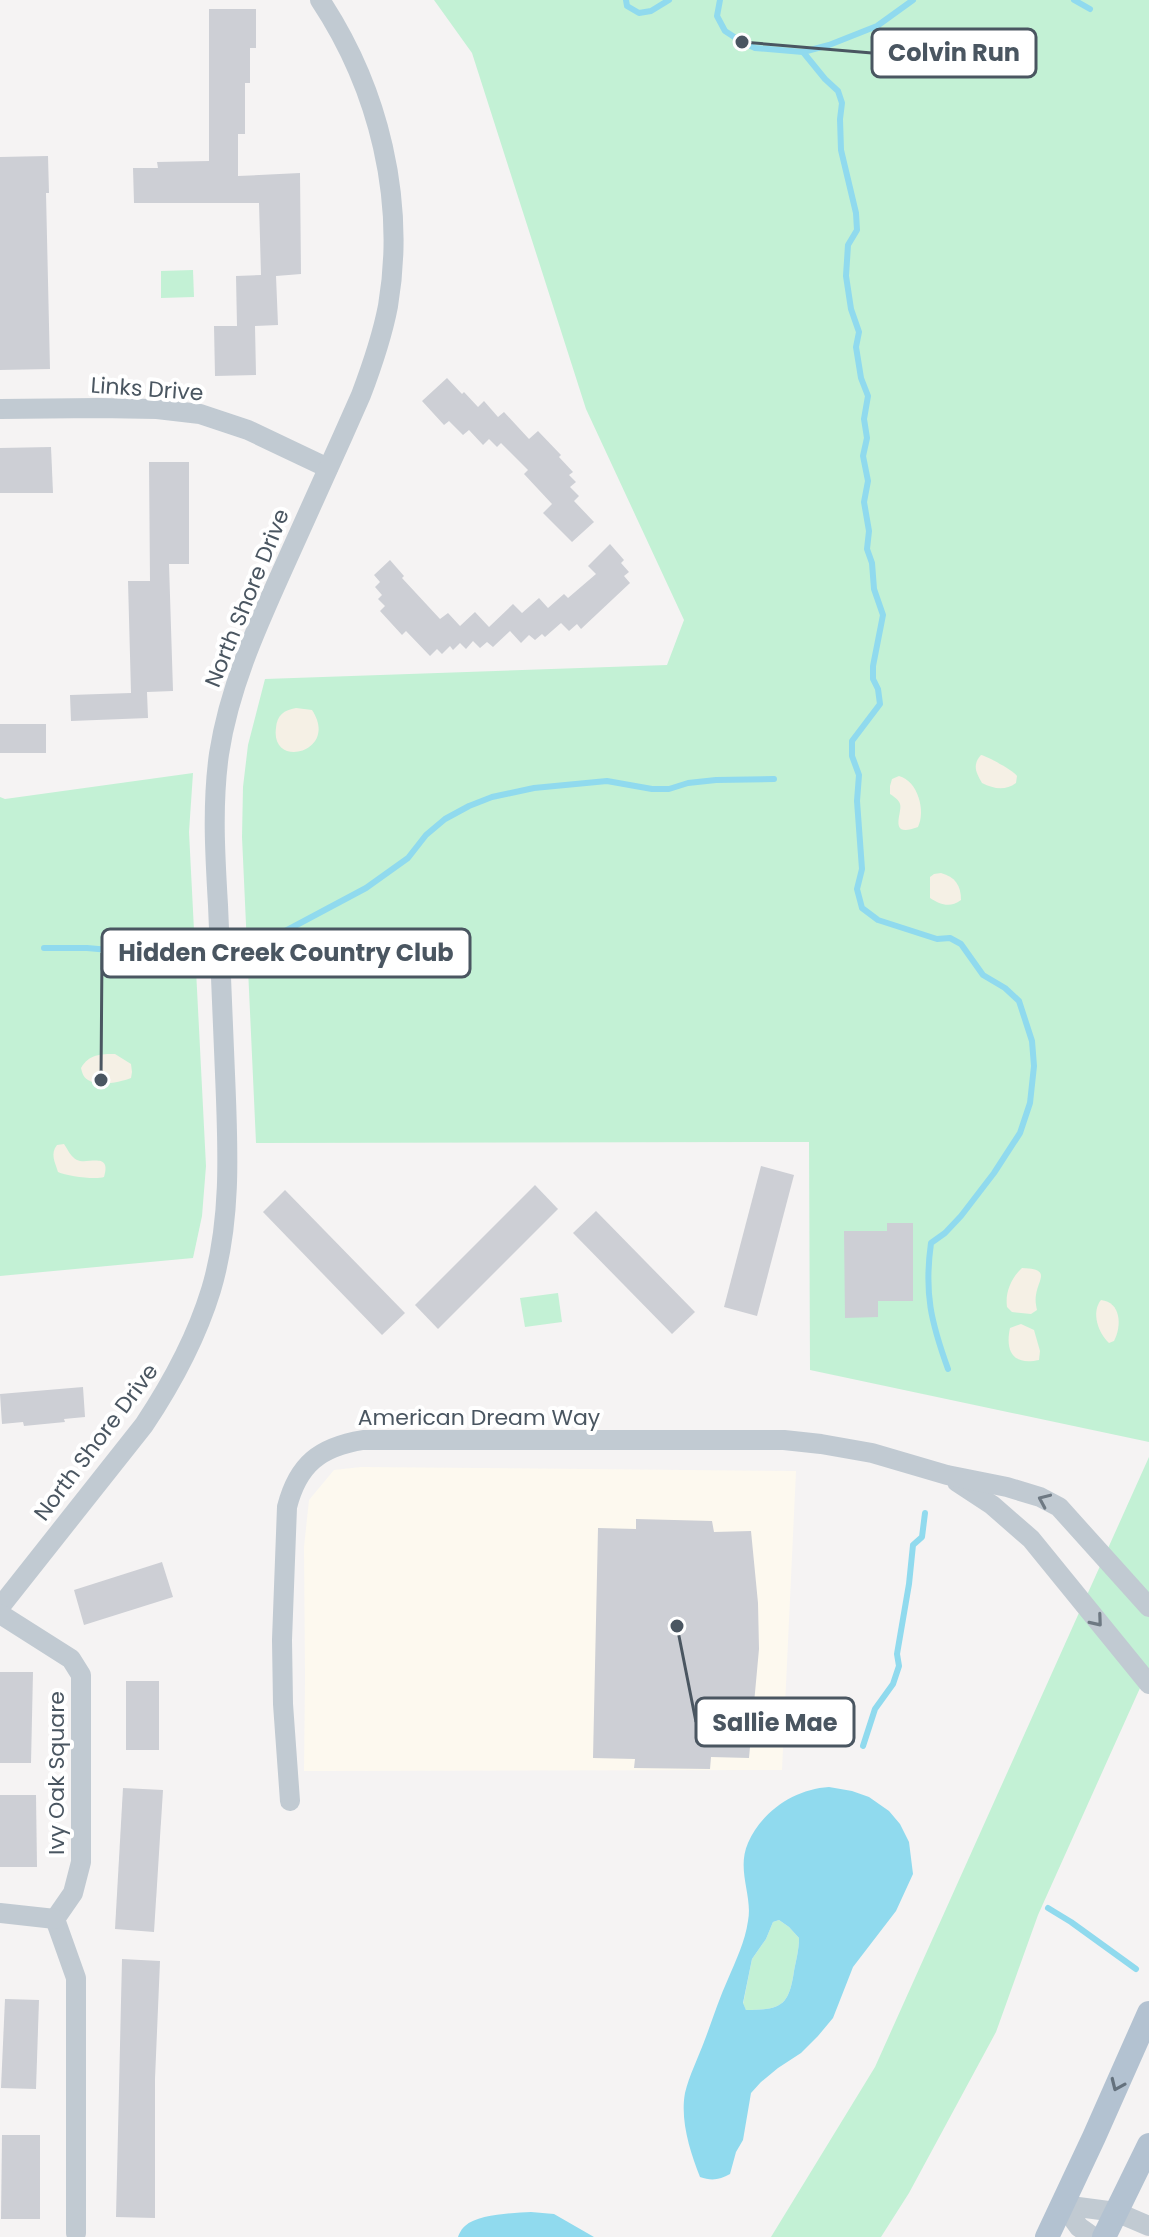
<svg xmlns="http://www.w3.org/2000/svg" width="1149" height="2237" viewBox="0 0 1149 2237" font-family="Poppins,sans-serif">
  <style>
    .commercial { fill: #fdf9ef }
    .green { fill: #c3f1d5 }
    .sand { fill: #f5f0e5 }
    .water { fill: #90daee; fill-rule: evenodd }
    .lines { fill: none; stroke-linecap: round; stroke-linejoin: round }
    .stream { stroke: #90daee; stroke-width: 6 }
    .building { fill: #cdcfd5 }
    .minor { stroke: #c1cad2; stroke-width: 20 }
    .major { stroke: #b3c2d1; stroke-width: 24 }
    .oneway { stroke: #6e7983 }
    .oneway2 { stroke: #64717d }
    .labels { text-anchor: middle; dominant-baseline: central; stroke-width: 8; stroke-linejoin: round; paint-order: stroke }
    .street-label { font-size: 22px; fill: #4a5661; stroke: #fff }
    .leader { fill: none; stroke: #4a5661; stroke-width: 3 }
    .callout-dot { fill: #4a5661; stroke: #fff; stroke-width: 3 }
    .callout { fill: #fff; stroke: #4a5661; stroke-width: 3 }
    .callout-label { font-size: 24px; text-anchor: middle; font-weight: bold; fill: #4a5661 }
  </style>
  <rect width="100%" height="100%" fill="#f5f3f3"/>
  <polygon class="commercial" points="361,1467 796,1471 782,1770 304,1771 305,1678 304,1547 309,1500 334,1470"/>
  <g class="green">
    <polygon points="434,0 1149,0 1149,1442 810,1370 809,1142 256,1143 242,837 243,787 248,745 265,679 667,665 684,620 586,409 472,53"/>
    <polygon points="193,270 194,297 161,298 161,271"/>
    <polygon points="193,773 189,832 206,1166 202,1216 193,1258 0,1276 0,797 5,799"/>
    <polygon points="558,1293 562,1322 525,1327 520,1298"/>
    <polygon points="1149,1457 1149,1668 1038,1915 996,2032 909,2193 881,2237 771,2237 875,2067"/>
    <path d="M 779,1920 L 789,1927 L 799,1938 C 799,1950 796,1960 794,1971 C 789,2006 781,2010 746,2010 L 743,2004 L 752,1959 L 766,1939 L 773,1922 Z"/>
  </g>
  <g class="sand">
    <path d="M 296,708 L 312,710 C 340,752 270,770 276,728 C 277,715 284,710 296,708 Z"/>
    <path d="M 981,755 C 987,756 1014,771 1017,776 L 1016,783 C 1005,791 994,789 982,783 C 976,773 972,765 981,755 Z"/>
    <path d="M 899,776 C 918,781 926,811 918,827 C 887,839 903,812 900,804 C 899,800 893,796 890,794 L 890,786 L 892,779 Z"/>
    <path d="M 941,873 C 955,877 961,885 961,900 C 950,908 941,905 930,898 L 930,877 L 934,874 Z"/>
    <path d="M 115,1054 L 131,1064 L 132,1072 L 131,1078 C 121,1082 98,1087 88,1080 C 83,1077 82,1072 81,1068 C 89,1054 101,1054 115,1054 Z"/>
    <path d="M 64,1144 C 68,1150 71,1157 77,1160 C 87,1165 112,1151 104,1177 C 95,1180 67,1176 58,1172 C 55,1162 50,1154 57,1145 Z"/>
    <path d="M 1022,1268 C 1052,1269 1038,1279 1036,1295 C 1035,1300 1036,1305 1037,1310 L 1031,1314 L 1012,1312 L 1007,1307 C 1005,1293 1011,1278 1022,1268 Z"/>
    <path d="M 1101,1300 C 1121,1302 1122,1326 1114,1341 L 1109,1343 C 1098,1333 1091,1312 1101,1300 Z"/>
    <path d="M 1021,1324 L 1034,1330 L 1040,1351 L 1039,1360 C 1013,1366 1005,1351 1010,1328 Z"/>
  </g>
  <g class="water">
    <path d="M 829,1787 L 852,1791 L 869,1797 L 889,1811 L 900,1824 L 909,1842 L 913,1874 L 896,1911 L 853,1967 L 833,2018 L 818,2036 L 801,2053 L 778,2068 L 761,2082 L 751,2093 L 743,2140 L 736,2152 L 730,2174 C 720,2180 711,2181 700,2177 C 690,2152 680,2120 685,2093 C 689,2076 698,2058 704,2042 C 712,2021 719,1999 728,1979 C 736,1960 745,1942 748,1921 C 753,1896 736,1870 748,1843 C 762,1811 795,1789 829,1787 ZM 779,1920 L 789,1927 L 799,1938 C 799,1950 796,1960 794,1971 C 789,2006 781,2010 746,2010 L 743,2003 L 752,1959 L 766,1939 L 773,1922 Z"/>
    <path d="M 531,2212 L 554,2214 L 594,2237 L 458,2237 C 459,2234 462,2228 465,2226 C 478,2214 514,2213 531,2212 Z"/>
  </g>
  <g class="lines">
    <g class="stream">
      <polyline points="626,0 627,6 639,13 651,11 669,0"/>
      <polyline points="720,0 717,16 725,31 742,42 755,48 803,52 829,45 877,26 913,0"/>
      <polyline points="1074,0 1090,9"/>
      <path d="M 803,52 L 825,79 L 838,91 L 842,103 L 840,119 L 841,150 L 856,213 L 857,230 L 848,245 L 846,276 L 851,309 L 859,332 L 856,347 L 861,378 L 868,396 L 864,419 L 867,438 L 863,456 L 868,481 L 864,502 L 869,531 L 867,549 L 872,563 L 874,589 L 883,615 L 873,666 L 873,679 L 878,689 L 880,704 L 852,741 L 852,756 L 859,775 L 857,801 L 862,869 L 857,889 L 862,908 L 878,920 L 937,939 L 950,938 L 961,944 L 983,975 L 1005,988 L 1019,1001 L 1032,1041 L 1034,1066 L 1030,1103 L 1020,1133 L 994,1173 L 961,1216 L 945,1233 L 931,1243 C 924,1293 931,1322 948,1369"/>
      <polyline points="259,945 366,888 408,858 426,835 445,819 469,806 492,797 534,788 607,781 652,789 669,789 688,783 716,780 774,779"/>
      <polyline points="44,948 87,948 188,957"/>
      <polyline points="863,1746 875,1709 893,1684 899,1666 897,1654 909,1584 913,1545 922,1537 925,1513"/>
      <polyline points="1048,1908 1071,1922 1136,1969"/>
    </g>
  </g>
  <g class="building">
    <polygon points="209,9 256,9 256,48 250,48 250,83 245,83 245,134 238,134 238,176 300,173 301,274 276,276 278,325 255,326 256,375 215,376 214,326 237,326 236,276 261,275 259,203 134,203 133,168 158,168 157,162 209,161"/>
    <polygon points="48,156 49,193 46,193 50,369 0,370 0,157"/>
    <polygon points="447,378 462,394 464,392 478,407 484,401 498,417 504,412 529,439 538,431 561,455 559,457 573,472 569,475 576,482 570,487 579,496 574,501 594,522 572,542 543,513 552,504 524,474 528,470 501,443 497,447 489,439 483,445 469,430 463,435 449,421 444,425 422,401"/>
    <polygon points="51,447 53,493 0,493 0,448"/>
    <polygon points="149,462 189,462 189,564 169,564 173,691 147,692 148,718 71,721 70,695 131,693 128,581 150,581"/>
    <polygon points="610,544 624,560 621,563 629,572 624,576 630,583 581,629 577,624 569,631 561,623 545,637 542,634 535,640 529,635 521,643 510,631 493,647 487,642 480,648 473,641 466,649 460,643 453,650 450,646 442,654 437,649 430,656 406,631 402,635 380,611 385,606 378,599 382,595 375,587 380,582 374,575 390,560 404,576 402,578 440,619 448,613 460,626 475,612 489,627 513,604 522,613 539,598 548,608 564,594 568,598 596,574 588,566"/>
    <rect x="0" y="724" width="46" height="29"/>
    <polygon points="761,1166 794,1175 757,1316 724,1307"/>
    <polygon points="535,1185 558,1209 438,1329 415,1305"/>
    <polygon points="285,1190 405,1313 382,1335 263,1212"/>
    <polygon points="596,1211 695,1312 672,1334 573,1233"/>
    <polygon points="887,1223 913,1223 913,1301 878,1301 878,1317 845,1318 844,1231 887,1231"/>
    <polygon points="83,1387 85,1417 64,1419 65,1422 24,1426 23,1422 2,1424 0,1394"/>
    <polygon points="636,1519 712,1521 714,1532 751,1531 758,1603 759,1649 749,1758 711,1757 710,1769 634,1768 635,1759 593,1758 598,1528 636,1529"/>
    <polygon points="162,1562 173,1597 84,1625 74,1590"/>
    <polygon points="0,1672 33,1672 31,1763 0,1763"/>
    <rect x="126" y="1681" width="33" height="69"/>
    <polygon points="123,1788 163,1790 154,1932 115,1929"/>
    <polygon points="0,1795 36,1795 37,1867 0,1867"/>
    <polygon points="122,1959 160,1961 155,2079 155,2218 116,2217"/>
    <polygon points="5,1999 39,2000 36,2089 1,2088"/>
    <polygon points="2,2135 40,2135 40,2219 1,2219"/>
  </g>
  <g class="lines">
    <g class="minor">
      <polyline points="0,409 98,408 157,409 200,414 248,430 328,468"/>
      <polyline points="957,1482 992,1505 1031,1539 1149,1684"/>
      <path d="M 0,1607 L 144,1425 C 172,1383 196,1339 211,1290 C 232,1220 228,1147 225,1074 C 223,1018 220,961 218,905 C 215,855 212,804 219,754 C 229,689 255,631 282,571 C 308,513 335,454 361,395 C 372,366 382,337 388,306 C 406,200 379,89 320,0"/>
      <polyline points="0,1614 71,1659 81,1675 81,1862 73,1893 55,1919 76,1978 76,2233"/>
      <path d="M 290,1801 L 283,1704 L 282,1640 L 287,1507 C 298,1464 320,1447 363,1440 L 784,1440 L 821,1444 L 872,1453 L 947,1475 L 1007,1487 L 1040,1497 L 1059,1507 L 1149,1607"/>
      <polyline points="0,1913 55,1919"/>
      <polyline points="1063,2205 1116,2212 1149,2226"/>
      <polyline points="1063,2205 1079,2227 1093,2237"/>
    </g>
    <g class="major">
      <polyline points="1047,2237 1094,2137 1149,2013"/>
      <polyline points="1104,2237 1149,2145"/>
    </g>
  </g>
  <defs><path id="oneway-chevron" d="M-2-3.5L2.5 0L-2 3.5" fill="none" stroke-width="1.6" stroke-linecap="round" stroke-linejoin="round" transform="scale(2)"/></defs>
  <g class="oneway">
    <use href="#oneway-chevron" transform="translate(1044 1500) rotate(-156)"/>
    <use href="#oneway-chevron" transform="translate(1097 1621) rotate(50)"/>
  </g>
  <use class="oneway2" href="#oneway-chevron" transform="translate(1117 2085) rotate(114)"/>
  <g class="labels">
    <g class="street-label">
      <text transform="translate(147 389) rotate(4)">Links Drive</text>
      <text transform="translate(247 598) rotate(-68)">North Shore Drive</text>
      <text x="479" y="1417">American Dream Way</text>
      <text transform="translate(96 1442) rotate(-53)">North Shore Drive</text>
      <text transform="translate(56 1773) rotate(-90)">Ivy Oak Square</text>
    </g>
  </g>
  <path class="leader" d="M742 42L872 53M101 1080L102 953M677 1626L696 1722"/>
  <g class="callout-dot">
    <circle cx="742" cy="42" r="8"/>
    <circle cx="101" cy="1080" r="8"/>
    <circle cx="677" cy="1626" r="8"/>
  </g>
  <g class="callout">
    <rect x="872" y="29" width="164" height="48" rx="8"/>
    <rect x="102" y="929" width="368" height="48" rx="8"/>
    <rect x="696" y="1698" width="158" height="48" rx="8"/>
  </g>
  <g class="callout-label">
    <text x="954" y="61">Colvin Run</text>
    <text x="286" y="961">Hidden Creek Country Club</text>
    <text x="775" y="1731">Sallie Mae</text>
  </g>
</svg>
